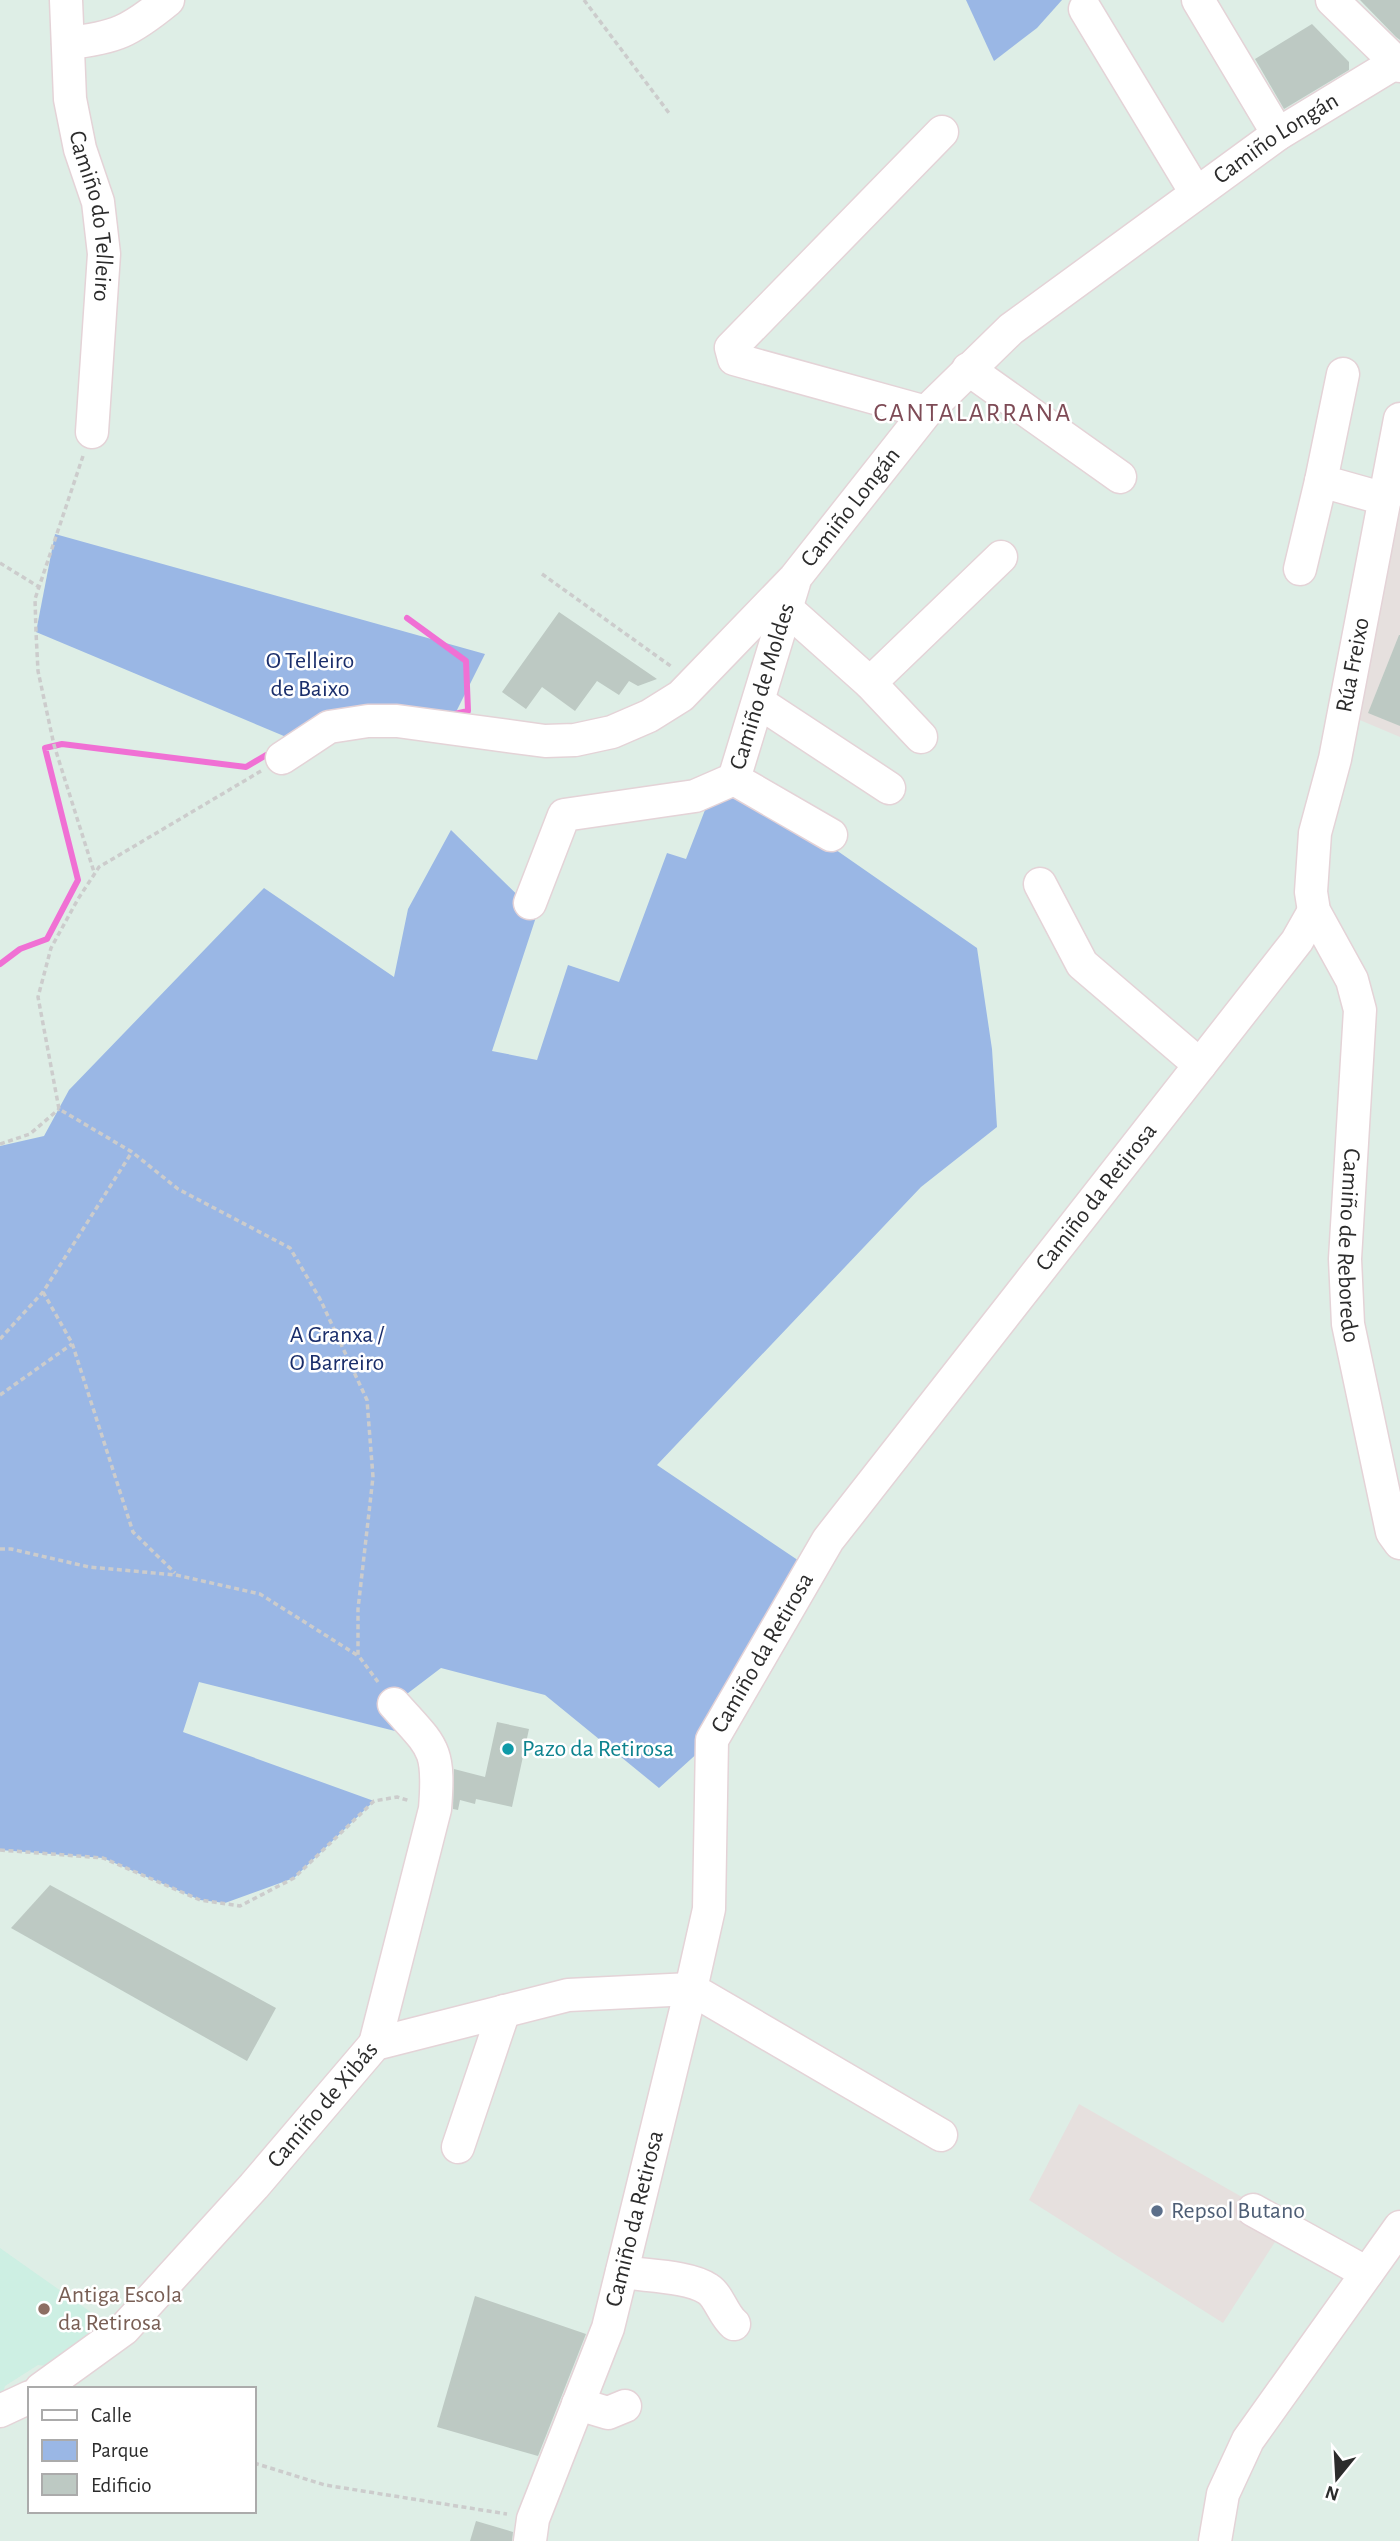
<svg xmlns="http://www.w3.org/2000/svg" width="1400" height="2541" viewBox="0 0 1400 2541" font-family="'Alegreya Sans',sans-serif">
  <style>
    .industrial { fill: #e6e0de }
    .education { fill: #cdefe3 }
    .green { fill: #9ab7e5 }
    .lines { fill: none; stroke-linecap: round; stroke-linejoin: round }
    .stream { stroke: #f070d4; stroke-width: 6 }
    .building { fill: #bdc9c3 }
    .minor-casing { stroke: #e4d3d7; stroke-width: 35 }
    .path { stroke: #ccc; stroke-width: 3.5; stroke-dasharray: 5 3.5; stroke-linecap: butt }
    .minor { stroke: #fff; stroke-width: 32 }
    .culture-dot { fill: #0f9aa8; stroke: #fff; stroke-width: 2.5 }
    .service-dot { fill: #5c6f8a; stroke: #fff; stroke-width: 2.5 }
    .education-dot { fill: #8d6e63; stroke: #fff; stroke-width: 2.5 }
    .labels { text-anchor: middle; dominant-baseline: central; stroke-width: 5; stroke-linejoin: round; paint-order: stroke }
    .street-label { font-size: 24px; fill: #2c2c2c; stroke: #fff }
    .park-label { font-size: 24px; fill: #1a2e6b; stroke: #fff }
    .culture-label { font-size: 24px; fill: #0d838f; stroke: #fff; text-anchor: start }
    .service-label { font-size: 24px; fill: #4e5e75; stroke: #fff; text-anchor: start }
    .education-label { font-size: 24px; fill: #785e54; stroke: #fff; text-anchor: start }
    .neighbourhood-label { font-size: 26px; letter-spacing: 2px; fill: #7e4b56; stroke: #fff }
  </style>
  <rect width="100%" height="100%" fill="#deeee6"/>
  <g class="industrial">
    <polygon points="1400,477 1400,737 1355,718"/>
    <polygon points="1079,2104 1249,2201 1282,2231 1223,2323 1029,2200"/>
  </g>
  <polygon class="education" points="0,2248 109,2325 57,2367 38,2365 5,2386 0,2402"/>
  <g class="green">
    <polygon points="966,0 1062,0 1037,28 994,61"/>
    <polygon points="55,534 485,654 448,728 303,744 36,632"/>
    <polygon points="734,779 977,948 992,1049 997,1127 921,1187 657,1465 811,1569 712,1740 659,1788 545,1695 441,1668 395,1703 403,1733 199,1682 183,1732 374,1801 294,1878 225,1903 200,1900 103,1858 0,1850 0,1146 44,1136 69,1090 264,888 394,977 408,909 451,830 537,914 492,1051 537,1060 568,965 619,982 667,853 686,859 705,810"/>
  </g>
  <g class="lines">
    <g class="stream">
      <polyline points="407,618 466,661 468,711 450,715"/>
      <polyline points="0,964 20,949 47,939 78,880 45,748 62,744 246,767 273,751"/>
    </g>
  </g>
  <g class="building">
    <polygon points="1360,0 1400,0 1400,40 1396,37"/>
    <polygon points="1312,24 1349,62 1349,70 1284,109 1255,59"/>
    <polygon points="559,612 622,655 657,679 638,686 629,681 619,695 597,681 575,711 542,687 526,709 502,692"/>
    <polygon points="1399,635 1400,635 1400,726 1368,713"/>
    <polygon points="497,1722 529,1729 512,1807 476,1799 475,1804 460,1800 458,1810 453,1809 454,1769 485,1777"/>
    <polygon points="50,1885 276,2008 247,2061 11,1928"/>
    <polygon points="475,2296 586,2334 538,2456 437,2427"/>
    <polygon points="476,2521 513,2532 512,2541 470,2541"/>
  </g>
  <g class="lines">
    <defs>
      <g id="minor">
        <path id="s1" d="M 66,0 L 70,99 L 80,149 L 98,202 L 104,254 L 92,432"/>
        <polyline points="1198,0 1278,134"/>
        <polyline points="1332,0 1400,66"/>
        <polyline points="1085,9 1196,193"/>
        <path d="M 68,43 C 116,38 130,31 168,0"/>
        <polyline points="968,369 1120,477"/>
        <polyline points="1343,374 1321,481 1385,499"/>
        <polyline points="926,412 734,359 731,348 942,132"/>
        <path id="s2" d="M 1400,419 L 1335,759 L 1315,833 L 1311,892 L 1314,911 L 1352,980 L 1360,1010 L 1345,1259 L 1348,1324 L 1392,1532 L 1400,1543"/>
        <polyline points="1300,569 1321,481"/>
        <polyline points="787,609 870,683 1001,557"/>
        <polyline points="870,683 921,737"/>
        <polyline points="760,703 889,788"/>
        <path id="s3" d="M 282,758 L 329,727 L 368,721 L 397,721 L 545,741 L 575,740 L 612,732 L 649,716 L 681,696 L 795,578 L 926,412 L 1011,329 L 1278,134 L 1400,60"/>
        <polyline points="734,779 831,835"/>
        <polyline points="1040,884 1082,964 1200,1065"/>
        <path id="s4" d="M 530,903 L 564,815 L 695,796 L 734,779 L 794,583"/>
        <path d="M 375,2044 L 435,1809 C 440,1747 433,1748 394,1704"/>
        <polyline points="458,2147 504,2011"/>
        <polyline points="1253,2210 1367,2273"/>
        <path d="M 622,2272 C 646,2276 689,2276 708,2289 C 719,2296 723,2315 734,2324"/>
        <path id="s5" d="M 41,2389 L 124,2329 L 254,2186 L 375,2044 L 568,1995 L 691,1989 L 941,2135"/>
        <polyline points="578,2404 608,2413 625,2406"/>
        <polyline points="0,2411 30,2397"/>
        <path id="s6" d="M 530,2541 L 533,2519 L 608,2328 L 691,1989 L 709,1909 L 712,1740 L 828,1540 L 1297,941 L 1314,911"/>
        <polyline points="1215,2541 1223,2494 1248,2440 1400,2227"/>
      </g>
    </defs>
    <use href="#minor" class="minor-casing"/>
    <g class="path">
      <polyline points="584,0 669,113"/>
      <polyline points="83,456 35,599 36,632 38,671 54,745 94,872"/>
      <polyline points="0,563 39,587"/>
      <polyline points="542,574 672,667"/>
      <polyline points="261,771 99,867 78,899 51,948 38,997 59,1109 132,1152 178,1189 290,1248 320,1299 367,1400 373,1477 358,1609 358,1655 378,1682"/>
      <polyline points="0,1144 30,1134 59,1109"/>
      <polyline points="43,1292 72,1343 133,1532 175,1573"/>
      <polyline points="0,1339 43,1292 132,1152"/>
      <polyline points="0,1395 72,1344"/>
      <polyline points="0,1549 11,1549 89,1567 176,1575 260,1594 357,1655"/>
      <polyline points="0,1850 103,1858 200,1900 240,1906 294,1878 374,1801 397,1797 410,1801"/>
      <polyline points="254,2463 325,2485 507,2514"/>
    </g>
    <use href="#minor" class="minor"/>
  </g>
  <circle class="culture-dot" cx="508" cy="1749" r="7"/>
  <circle class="service-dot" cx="1157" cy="2211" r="7"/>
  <circle class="education-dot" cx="44" cy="2309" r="7"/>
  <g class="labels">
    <g class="street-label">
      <text stroke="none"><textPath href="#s3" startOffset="1241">Camiño Longán</textPath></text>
      <text stroke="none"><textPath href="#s1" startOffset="219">Camiño do Telleiro</textPath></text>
      <text stroke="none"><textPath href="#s3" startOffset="674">Camiño Longán</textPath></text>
      <text transform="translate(1353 665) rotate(-79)">Rúa Freixo</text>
      <text stroke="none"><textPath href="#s4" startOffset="366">Camiño de Moldes</textPath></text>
      <text stroke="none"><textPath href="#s6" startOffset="1494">Camiño da Retirosa</textPath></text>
      <text stroke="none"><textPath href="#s2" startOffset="847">Camiño de Reboredo</textPath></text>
      <text stroke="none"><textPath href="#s6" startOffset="928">Camiño da Retirosa</textPath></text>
      <text stroke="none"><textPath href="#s5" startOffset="402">Camiño de Xibás</textPath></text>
      <text stroke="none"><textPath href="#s6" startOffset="340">Camiño da Retirosa</textPath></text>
    </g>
    <g class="park-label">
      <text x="310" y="661">O Telleiro<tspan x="310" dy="28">de Baixo</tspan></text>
      <text x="337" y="1335">A Granxa /<tspan x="337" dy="28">O Barreiro</tspan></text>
    </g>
    <g class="culture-label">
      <text x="522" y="1749">Pazo da Retirosa</text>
    </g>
    <g class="service-label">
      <text x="1171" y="2211">Repsol Butano</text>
    </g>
    <g class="education-label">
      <text x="58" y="2295">Antiga Escola<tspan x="58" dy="28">da Retirosa</tspan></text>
    </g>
    <g class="neighbourhood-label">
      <text x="973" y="413">CANTALARRANA</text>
    </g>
  </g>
  <rect x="28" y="2387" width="228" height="126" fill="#ffffff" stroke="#ababab" stroke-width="2"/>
  <rect x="42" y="2410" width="35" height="10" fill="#ffffff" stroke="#ababab" stroke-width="2"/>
  <text x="91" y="2422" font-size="21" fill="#2c2c2c">Calle</text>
  <rect x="42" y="2440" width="35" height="21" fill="#9ab7e5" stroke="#ababab" stroke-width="2"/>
  <text x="91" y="2457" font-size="21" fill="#2c2c2c">Parque</text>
  <rect x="42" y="2474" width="35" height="21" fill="#bdc9c3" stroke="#ababab" stroke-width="2"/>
  <text x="91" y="2492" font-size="21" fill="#2c2c2c">Edificio</text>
  <g transform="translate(1337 2478) rotate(198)" stroke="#ffffff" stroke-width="5" paint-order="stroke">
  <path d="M0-5L12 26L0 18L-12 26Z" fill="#2c2c2c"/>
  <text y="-10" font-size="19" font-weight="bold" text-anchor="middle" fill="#2c2c2c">N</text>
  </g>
</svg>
